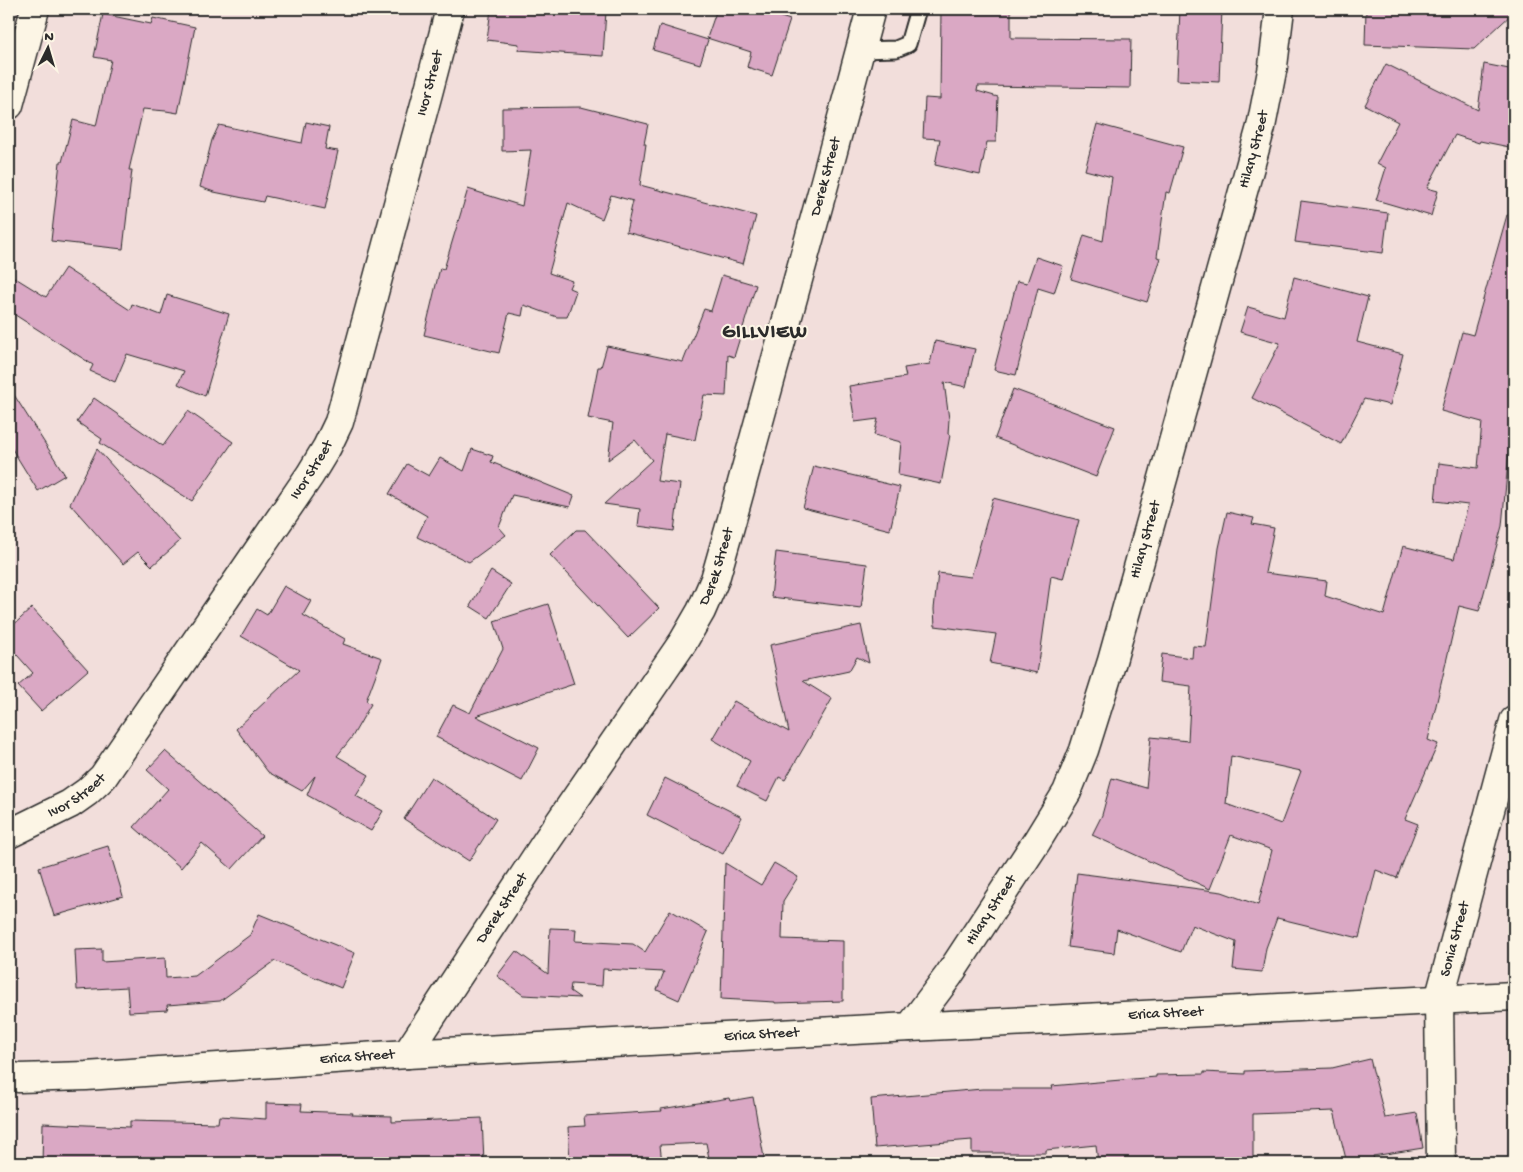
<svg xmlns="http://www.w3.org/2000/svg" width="1523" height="1172" viewBox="0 0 1523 1172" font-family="'Gochi Hand',sans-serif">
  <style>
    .building { fill: #daa8c4; stroke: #2b2b2b; fill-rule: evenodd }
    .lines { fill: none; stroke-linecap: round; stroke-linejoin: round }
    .lane-casing { stroke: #2b2b2b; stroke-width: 19 }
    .street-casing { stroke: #2b2b2b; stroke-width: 31 }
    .secondary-casing { stroke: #2b2b2b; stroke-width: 31 }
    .lane { stroke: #fcf5e5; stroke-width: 15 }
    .street { stroke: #fcf5e5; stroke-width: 28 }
    .secondary { stroke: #fcf5e5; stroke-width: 28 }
    .labels { text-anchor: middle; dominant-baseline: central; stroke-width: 4; stroke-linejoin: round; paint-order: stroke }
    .street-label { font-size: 15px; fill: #2b2b2b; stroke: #fcf5e5 }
    .district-label { font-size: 20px; font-weight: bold; letter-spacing: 1px; fill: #2b2b2b; stroke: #fcf5e5 }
  </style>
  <rect width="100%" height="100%" fill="#f2dedb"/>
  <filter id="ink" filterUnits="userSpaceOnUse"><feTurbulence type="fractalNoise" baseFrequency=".02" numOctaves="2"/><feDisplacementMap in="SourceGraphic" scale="10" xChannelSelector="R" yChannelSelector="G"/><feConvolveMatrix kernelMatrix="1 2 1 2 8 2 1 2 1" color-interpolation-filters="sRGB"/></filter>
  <g filter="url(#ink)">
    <g class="building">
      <polygon points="491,9 567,9 606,11 603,56 518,50 519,44 487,40"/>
      <polygon points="717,9 757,9 790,20 772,75 747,67 751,52 707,38"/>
      <polygon points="941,9 1011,9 1011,38 1131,39 1130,88 978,86 977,91 998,97 996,142 987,142 980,175 935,165 940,139 923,138 925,98 940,99"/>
      <polygon points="1180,9 1222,9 1219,82 1177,80"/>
      <polygon points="1366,9 1514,9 1514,12 1474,49 1365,45"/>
      <polygon points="103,14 151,24 153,18 195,27 178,113 166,111 143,109 129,170 132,170 123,249 51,241 60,162 62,162 73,120 96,126 111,60 94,57"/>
      <polygon points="660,25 708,40 700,64 653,50"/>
      <polygon points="1386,64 1478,110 1484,64 1514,70 1514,148 1480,141 1479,143 1455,135 1427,188 1438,191 1431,216 1376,200 1386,168 1377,163 1398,122 1365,105"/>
      <polygon points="581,107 648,124 644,144 646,144 640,185 756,216 743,264 626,232 633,201 611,195 602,219 568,203 549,273 572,281 569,288 576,291 567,317 557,317 524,305 522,316 509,313 499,353 424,335 440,268 444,269 468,189 522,206 531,150 502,151 502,108"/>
      <polygon points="306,122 329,127 325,149 338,151 325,209 265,196 263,202 214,192 200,187 212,140 219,125 302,143"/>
      <polygon points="1097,124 1183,147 1170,193 1166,192 1157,257 1161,258 1147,302 1071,279 1084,235 1103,241 1112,177 1085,170"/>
      <polygon points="1301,201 1388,213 1383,253 1295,242"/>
      <path d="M 1507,215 L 1514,216 L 1514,430 L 1511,430 L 1502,526 L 1479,611 L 1459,606 L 1428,740 L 1438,744 L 1405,819 L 1418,824 L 1397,878 L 1376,870 L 1359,938 L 1277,918 L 1266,948 L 1262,972 L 1233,969 L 1236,942 L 1192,925 L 1181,952 L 1117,929 L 1114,953 L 1068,947 L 1077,873 L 1222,892 L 1258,905 L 1272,850 L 1231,835 L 1210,889 L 1092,835 L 1102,815 L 1112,778 L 1146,788 L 1151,737 L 1188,741 L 1191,686 L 1159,682 L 1162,654 L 1192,658 L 1193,646 L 1206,647 L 1219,548 L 1227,512 L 1254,518 L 1252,524 L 1274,528 L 1265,573 L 1327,581 L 1325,596 L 1384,615 L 1403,546 L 1454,559 L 1468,505 L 1435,501 L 1439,463 L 1478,468 L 1482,422 L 1441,411 L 1462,332 L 1473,335 ZM 1231,756 L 1301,771 L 1281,824 L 1226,804 Z"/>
      <polygon points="1036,257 1063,266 1054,293 1038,288 1016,375 994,370 1017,281 1027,283"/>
      <polygon points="65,268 130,310 132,304 161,315 167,295 229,314 205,396 178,384 184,371 127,354 115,382 90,371 93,365 9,311 9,274 46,297"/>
      <polygon points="722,275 756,285 734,357 728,355 726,396 704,395 695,440 665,434 657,481 680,484 674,531 638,526 640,509 604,504 652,460 635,440 608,460 613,423 588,418 598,367 601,367 607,346 683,362 704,309 711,311"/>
      <polygon points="1294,277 1368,297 1357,342 1403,354 1390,405 1364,399 1341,444 1252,398 1280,343 1240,332 1248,307 1284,317"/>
      <polygon points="935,341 975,349 966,387 944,382 949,419 948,434 950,435 941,484 898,475 901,442 874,435 878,419 855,422 849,386 906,377 904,368 930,364"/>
      <polygon points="9,387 65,475 38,491 9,444"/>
      <polygon points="1013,389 1115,427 1096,477 995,438"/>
      <polygon points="94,398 163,446 188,411 233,442 192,501 100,443 102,439 77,422"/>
      <polygon points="97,449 180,541 152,566 138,552 123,564 70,504"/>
      <polygon points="472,449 493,456 491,462 574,496 570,507 512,495 499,527 506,535 469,562 417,537 427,516 389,494 407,464 429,476 440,458 464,471"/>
      <polygon points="814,466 900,487 890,530 803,508"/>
      <polygon points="993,498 1079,520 1063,579 1051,576 1040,656 1037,673 990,663 996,634 935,626 934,609 938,573 971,577"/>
      <polygon points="576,530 585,530 659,608 628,638 550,555"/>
      <polygon points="776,552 867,564 861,608 771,597"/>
      <polygon points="491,571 511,584 489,618 470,606"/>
      <polygon points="284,586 311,601 303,615 345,639 343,644 382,658 366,701 371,704 352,737 337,756 369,775 356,796 383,811 371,831 307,795 315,776 302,791 268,772 236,729 299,670 241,636 257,609 267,615"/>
      <polygon points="548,604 574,684 476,716 539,748 522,781 436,737 453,705 470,713 503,649 494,621"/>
      <polygon points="32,608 88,670 41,711 18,686 33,673 9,646 9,629"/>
      <polygon points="861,625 869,663 857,657 849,671 803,681 832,699 785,780 779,777 767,801 737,786 750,761 712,739 734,701 789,732 770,645"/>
      <polygon points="165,751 262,836 232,869 202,843 181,868 134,827 168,789 147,770"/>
      <polygon points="431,777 496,819 469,861 404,819"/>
      <polygon points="665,778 742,817 723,854 647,815"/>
      <polygon points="108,846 123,896 54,916 39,867"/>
      <polygon points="725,863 761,885 774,863 798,877 783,901 782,939 843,941 843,1001 775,1003 775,1002 721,999"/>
      <polygon points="670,910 708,932 679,1000 657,990 664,972 603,969 602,986 571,984 570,991 580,998 523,995 497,976 516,951 548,974 550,928 576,929 575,941 633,944 645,952"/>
      <polygon points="259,914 355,953 341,988 275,961 220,1001 167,1005 168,1010 129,1012 127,987 77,990 75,950 102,949 102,962 165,958 166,978 195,976 250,935"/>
      <polygon points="1370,1059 1385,1118 1417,1113 1423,1148 1373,1156 1375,1163 1347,1163 1334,1111 1253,1114 1253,1163 1098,1163 1096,1145 1046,1150 1046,1153 972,1153 972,1140 875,1148 871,1099 982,1089 1052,1089 1051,1086 1156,1077 1156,1075 1204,1074 1204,1072 1245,1074 1245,1071 1332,1068"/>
      <polygon points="753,1097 765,1163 710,1163 706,1143 660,1145 662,1163 570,1163 568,1127 585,1126 584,1116 662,1111 661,1109 729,1098 730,1101"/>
      <polygon points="266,1103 302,1104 301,1111 353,1113 352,1115 392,1116 392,1122 482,1118 484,1163 42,1163 43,1123 130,1127 130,1121 218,1123 219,1116 266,1119"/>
    </g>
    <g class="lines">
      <defs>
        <polyline id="lane" points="860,50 896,49 908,44 918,9"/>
        <g id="street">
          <polyline points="9,105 35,9"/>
          <path id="s1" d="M 9,834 L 70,804 L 87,792 L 103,777 L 310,475 L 327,447 L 339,422 L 428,93 L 450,9"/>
          <path id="s2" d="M 910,1027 L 1514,996"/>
          <path id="s3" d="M 407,1054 L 548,839 L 683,642 L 701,611 L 715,579 L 729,530 L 824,185 L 871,9"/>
          <path id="s4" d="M 1441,1163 L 1439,1000 L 1514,721"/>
        </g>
        <g id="secondary">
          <path id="s5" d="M 9,1076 L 19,1078 L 86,1076 L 407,1054 L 910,1027 L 949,975 L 1037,841 L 1067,792 L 1084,750 L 1112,661 L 1261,127 L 1273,66 L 1280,9"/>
        </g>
      </defs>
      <use href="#lane" class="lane-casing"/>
      <use href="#street" class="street-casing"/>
      <use href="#secondary" class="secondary-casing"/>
      <use href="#lane" class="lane"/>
      <use href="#street" class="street"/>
      <use href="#secondary" class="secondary"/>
    </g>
  </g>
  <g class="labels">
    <g class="street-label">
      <text stroke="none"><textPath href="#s1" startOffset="888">Ivor Street</textPath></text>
      <text stroke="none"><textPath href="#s5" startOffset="1855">Hilary Street</textPath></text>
      <text stroke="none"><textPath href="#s3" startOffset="984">Derek Street</textPath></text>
      <text stroke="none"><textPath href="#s1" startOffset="482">Ivor Street</textPath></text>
      <text stroke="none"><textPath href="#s5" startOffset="1450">Hilary Street</textPath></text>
      <text stroke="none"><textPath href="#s3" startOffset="579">Derek Street</textPath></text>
      <text stroke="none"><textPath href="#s1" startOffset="78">Ivor Street</textPath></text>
      <text stroke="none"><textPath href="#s3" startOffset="174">Derek Street</textPath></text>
      <text stroke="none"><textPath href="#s5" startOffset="1045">Hilary Street</textPath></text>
      <text stroke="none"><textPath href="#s4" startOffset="226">Sonia Street</textPath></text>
      <text stroke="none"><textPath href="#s2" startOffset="256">Erica Street</textPath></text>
      <text stroke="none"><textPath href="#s5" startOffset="754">Erica Street</textPath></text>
      <text stroke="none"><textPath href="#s5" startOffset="349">Erica Street</textPath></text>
    </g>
    <g class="district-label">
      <text x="765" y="333">GILLVIEW</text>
    </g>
  </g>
  <rect width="1523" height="1172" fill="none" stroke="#fcf5e5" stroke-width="30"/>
  <rect x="15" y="15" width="1493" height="1142" fill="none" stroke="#2b2b2b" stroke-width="2" filter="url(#ink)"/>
  <g transform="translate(48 48) rotate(5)" stroke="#fcf5e5" stroke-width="4" paint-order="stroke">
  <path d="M0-4L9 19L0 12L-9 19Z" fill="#2b2b2b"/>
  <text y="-8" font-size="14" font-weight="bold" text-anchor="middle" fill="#2b2b2b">N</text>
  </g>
</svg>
